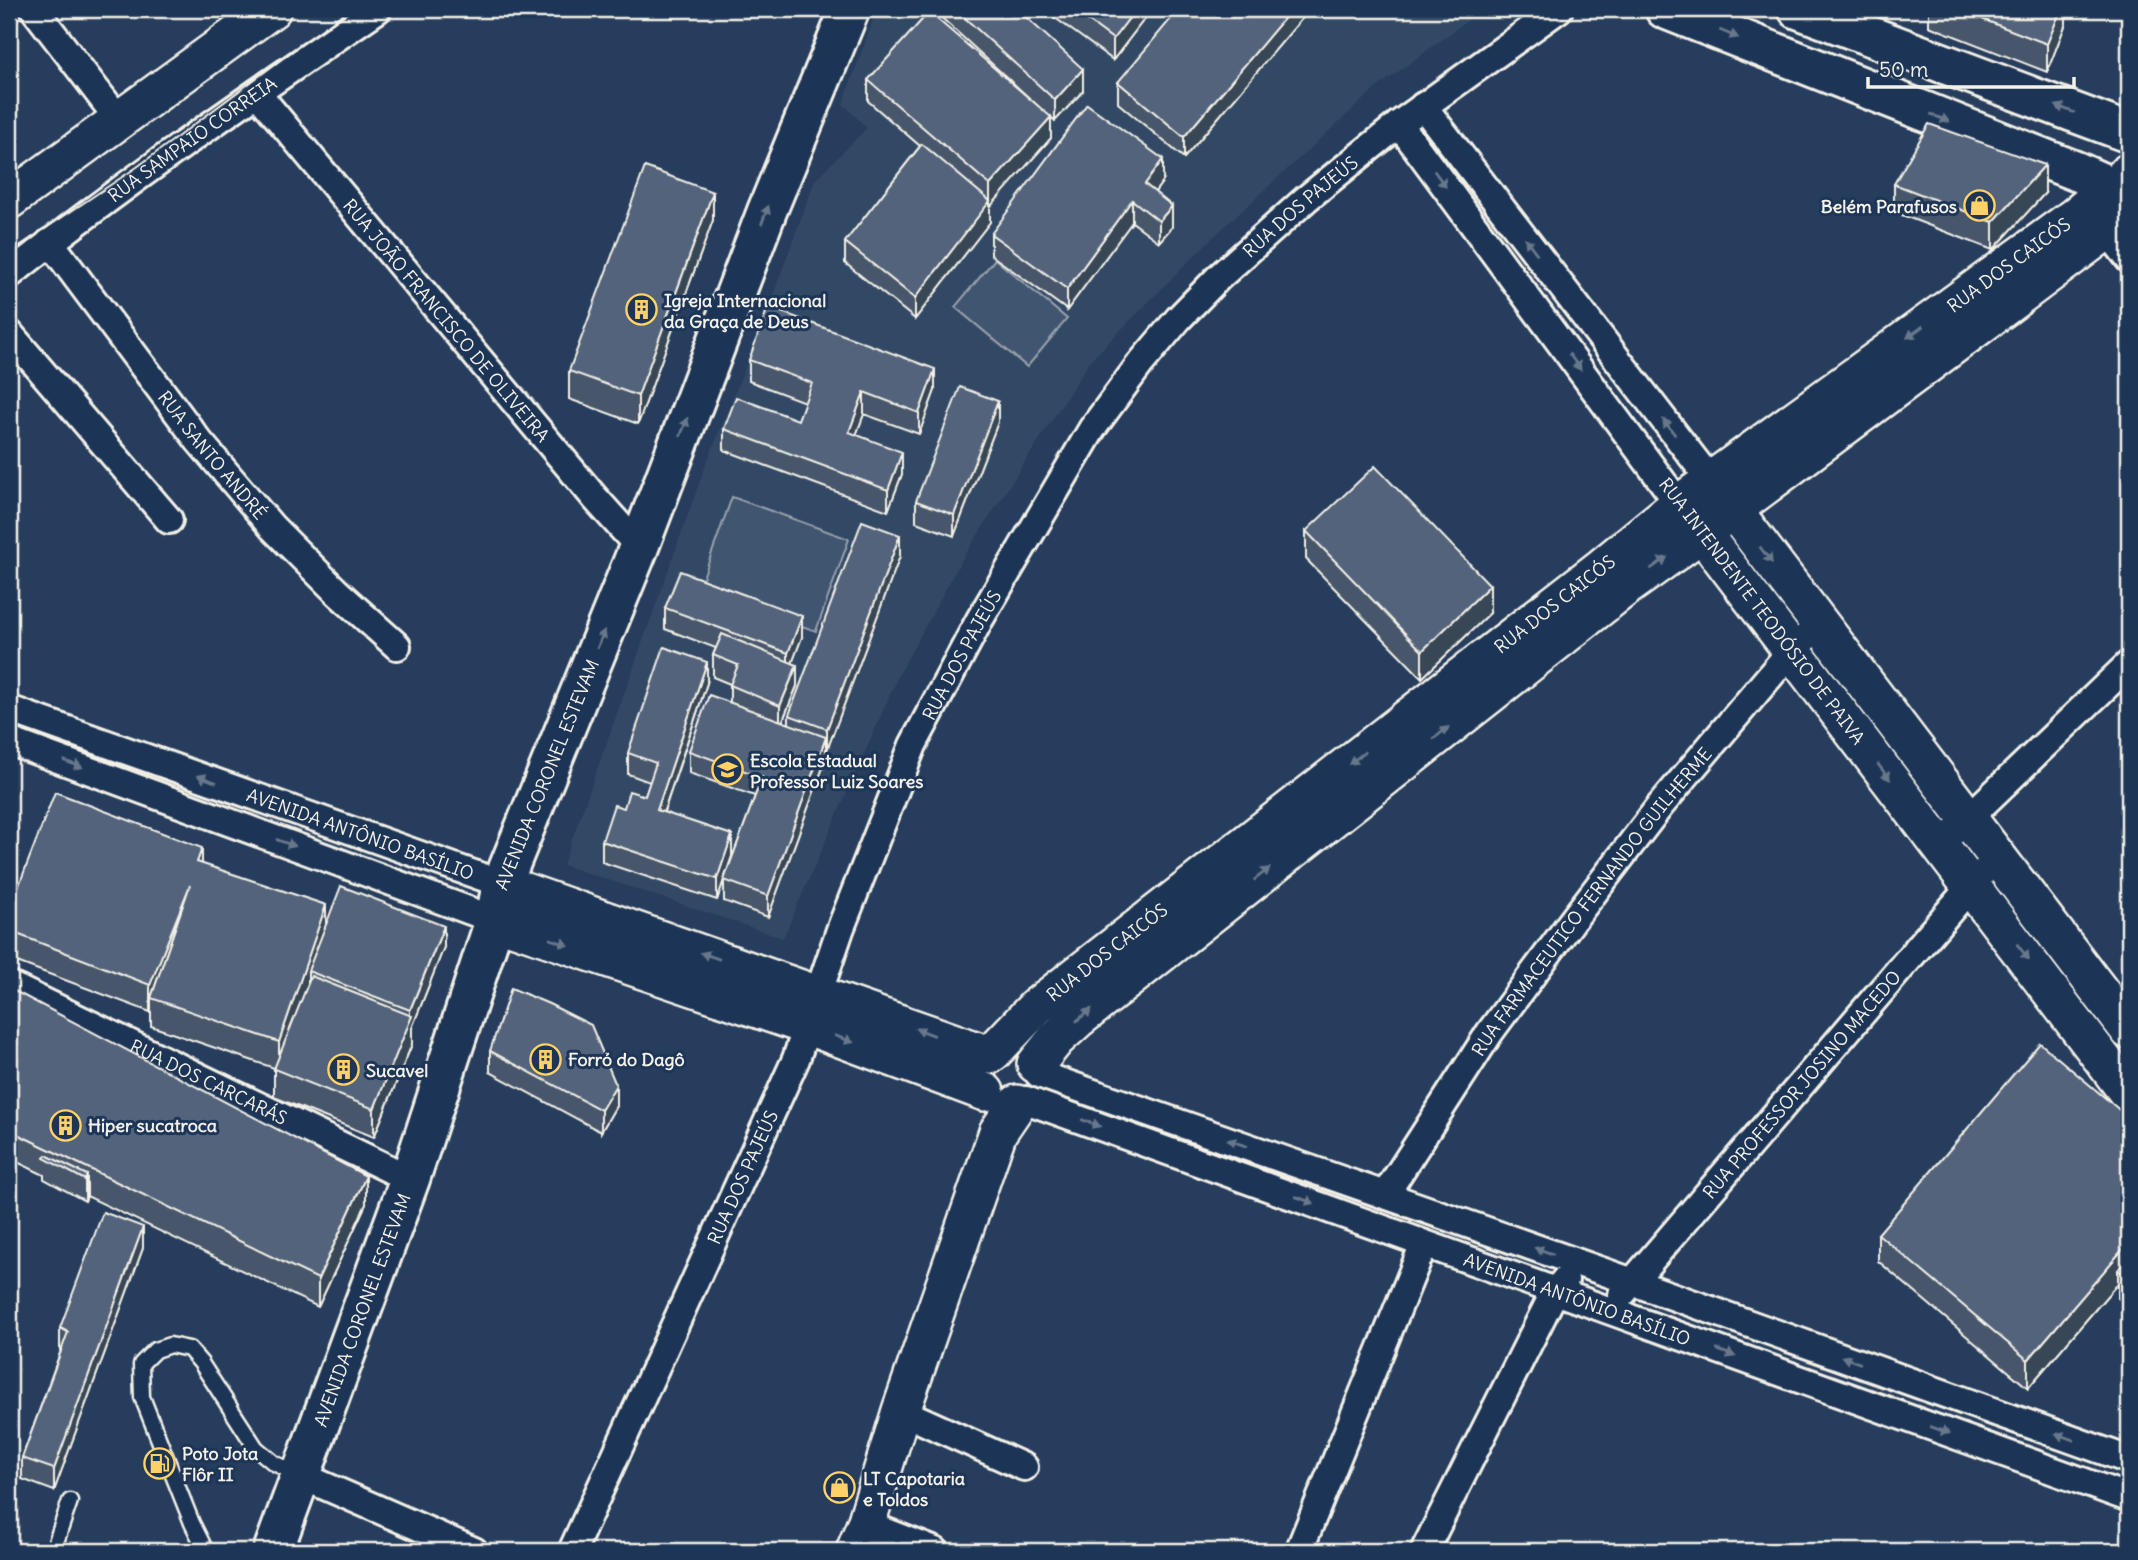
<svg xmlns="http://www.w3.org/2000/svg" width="2138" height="1560" viewBox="0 0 2138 1560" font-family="Delius,sans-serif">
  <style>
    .built { fill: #334966 }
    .green { fill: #40546f; stroke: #9aa2ac; stroke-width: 2 }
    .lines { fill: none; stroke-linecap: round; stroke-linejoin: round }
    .lane-casing { stroke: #f4f1e8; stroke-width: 19 }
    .street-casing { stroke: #f4f1e8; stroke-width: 32 }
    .secondary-casing { stroke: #f4f1e8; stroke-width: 42 }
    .primary-casing { stroke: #f4f1e8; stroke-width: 44 }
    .highway-casing { stroke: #f4f1e8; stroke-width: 44 }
    .lane { stroke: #1d3557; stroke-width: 14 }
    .street { stroke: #1d3557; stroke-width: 26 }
    .secondary { stroke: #1d3557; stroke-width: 37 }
    .primary { stroke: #1d3557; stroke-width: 38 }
    .highway { stroke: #1d3557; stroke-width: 38 }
    .tram { stroke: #f4f1e8; stroke-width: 2 }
    .wall { fill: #47566a; stroke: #f4f1e8; stroke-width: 2 }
    .shaded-wall { fill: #394656; stroke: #f4f1e8; stroke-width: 2 }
    .building { fill: #52647b; stroke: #f4f1e8; stroke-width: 2 }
    .oneway { fill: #68778a }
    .labels { text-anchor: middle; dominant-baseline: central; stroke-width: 6; stroke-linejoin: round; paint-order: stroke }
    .street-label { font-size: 18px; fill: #f4f1e8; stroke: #1d3557 }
    .poi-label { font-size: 18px; font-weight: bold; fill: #f4f1e8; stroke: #1d3557; text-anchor: start }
  </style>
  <rect width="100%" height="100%" fill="#263d5d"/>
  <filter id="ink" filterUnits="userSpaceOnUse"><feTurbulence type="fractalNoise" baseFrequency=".0143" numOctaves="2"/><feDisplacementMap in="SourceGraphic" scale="14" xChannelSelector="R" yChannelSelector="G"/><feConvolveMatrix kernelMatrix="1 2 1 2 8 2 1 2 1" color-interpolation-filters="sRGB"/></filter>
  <g filter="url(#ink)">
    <polygon class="built" points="877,9 1483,9 1375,89 1211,239 1090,361 961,561 898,676 783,938 563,865 705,467 763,323 815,180 867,128 843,104"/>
    <g class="green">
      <polygon points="995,259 1067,319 1027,367 955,307"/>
      <polygon points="732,497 849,539 816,631 699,589"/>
    </g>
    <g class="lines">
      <defs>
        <g id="lane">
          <polyline points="53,1551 70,1501"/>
          <polyline points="206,1551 192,1523 142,1397 141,1364 155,1350 170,1345 189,1349 201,1363 256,1448 274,1463 299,1475"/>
        </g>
        <g id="street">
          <polyline points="34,9 120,121"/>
          <path id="s1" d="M 257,93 L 595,498 L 639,547"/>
          <polyline points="1423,106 1711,481"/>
          <polyline points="1399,124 1679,504"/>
          <polyline points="2098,218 2129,259"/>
          <path id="s2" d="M 50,242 L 198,440 L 272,527 L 337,592 L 397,646"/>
          <path id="s3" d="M 9,275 C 127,181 253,95 378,9"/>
          <polyline points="9,333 169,520"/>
          <path id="s4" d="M 9,709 L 502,884"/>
          <polyline points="9,741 495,920"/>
          <polyline points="1956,830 2129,664"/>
          <path id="s5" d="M 9,985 L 410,1179"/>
          <polyline points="1039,1074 1633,1282 2129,1460"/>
          <path id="s6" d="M 1026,1100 L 2129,1498"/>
          <path id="s7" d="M 1385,1195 L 1490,1032 L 1572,921 L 1660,806 L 1791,651 L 1819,625"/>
          <path id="s8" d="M 1622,1294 L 1982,873"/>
          <polyline points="901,1411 1024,1467"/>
          <polyline points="302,1476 474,1551"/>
          <polyline points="866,1524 935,1551"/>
          <path id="s9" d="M 572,1551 L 796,1059 L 840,930 L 913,745 L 980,619 L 1092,429 L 1140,364 L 1179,318 L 1219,277 L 1306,199 L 1399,124 L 1559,9"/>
          <polyline points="1299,1551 1424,1244"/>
          <polyline points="1424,1551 1555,1291 1565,1280"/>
        </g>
        <g id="secondary">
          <polyline points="9,200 272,9"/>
          <polyline points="1718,490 2129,1030"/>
          <polyline points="1687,513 2129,1094"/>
          <polyline points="502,884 989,1055"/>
          <polyline points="495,920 808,1026 985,1092"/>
          <path id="s10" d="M 993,1052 L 1036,1007 L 1602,567 L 1679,504 L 2074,217 L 2129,172"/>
          <polyline points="1036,1064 1056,1039 1078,1019 1622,590 1703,532 2129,214"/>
          <polyline points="855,1551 866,1524 901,1411 998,1132 1017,1104"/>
        </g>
        <g id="primary">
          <path id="s11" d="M 273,1551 L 410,1179 L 495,920 L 502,884 L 639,547 L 767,211 L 850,9"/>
        </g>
        <g id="highway">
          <polyline points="1665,9 2078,172 2129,195"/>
          <polyline points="1798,9 2129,133"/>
        </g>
      </defs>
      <use href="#lane" class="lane-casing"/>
      <use href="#street" class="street-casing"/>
      <use href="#secondary" class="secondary-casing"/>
      <use href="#primary" class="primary-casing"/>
      <use href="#highway" class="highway-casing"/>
      <use href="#lane" class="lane"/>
      <use href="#street" class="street"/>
      <use href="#secondary" class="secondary"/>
      <use href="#primary" class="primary"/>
      <use href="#highway" class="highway"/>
      <polyline class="tram" points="9,253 137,167 349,9"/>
    </g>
    <g class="wall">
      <polygon points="932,9 1017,9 1083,91 1055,121 1051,117 1051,138 990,206 990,222 915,319 845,263 845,242 920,146 868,101 868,80 1038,106"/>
      <polygon points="1047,9 1152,9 1113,60 1047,12"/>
      <polygon points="1310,9 1184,158 1118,103 1118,82"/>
      <polygon points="1929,9 2066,9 2066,23 2047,72 1929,26"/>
      <polygon points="1163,181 1155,192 1172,227 1159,242 1132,222 1067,310 991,255 991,234"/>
      <polygon points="1894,184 2045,193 1993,250 1894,212"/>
      <polygon points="713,220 638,424 569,399 569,371"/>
      <polygon points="749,360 935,390 919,434 864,414 856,435 902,474 888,511 724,450 724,429 798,420 805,402 749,381"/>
      <polygon points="998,422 954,536 916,522 916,501"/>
      <polygon points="1306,531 1490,613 1422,678 1306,559"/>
      <polygon points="900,556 827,750 826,750 826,759 768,917 724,901 724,880 755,796 689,773 689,751 730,703 730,684 713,677 713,655 716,648 665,629 665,608 802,637 792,663 797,686 782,722 789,724 789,715"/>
      <polygon points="707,683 664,812 732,856 717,900 602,862 602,841 624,808 645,796 650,782 628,774 628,753"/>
      <polygon points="202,864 326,924 444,947 412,1028 412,1044 374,1137 274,1097 274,1068 151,1026 151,1009 150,1012 9,959 9,931"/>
      <polygon points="9,988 366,1204 318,1307 87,1196 85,1201 44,1179 44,1175 9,1158"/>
      <polygon points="490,1051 616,1106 601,1132 490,1072"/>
      <polygon points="2129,1118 2129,1307 2118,1298 2118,1283 2028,1388 1878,1261 1878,1234"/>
      <polygon points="143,1248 54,1491 22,1479 22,1458 61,1350 60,1350 60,1328"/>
    </g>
    <g class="shaded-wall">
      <polygon points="1136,9 1152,9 1113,60 1113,39"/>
      <polygon points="1292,9 1310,9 1184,158 1184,137"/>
      <polygon points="2061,9 2066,9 2066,23 2047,72 2047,44"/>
      <polygon points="1083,69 1083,91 1055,121 1055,100"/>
      <polygon points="1051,117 1051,138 990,207 990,185"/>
      <polygon points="1163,159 1163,181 1145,205 1145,184"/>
      <polygon points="2045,165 2045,193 1993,250 1993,222"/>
      <polygon points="713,192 713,220 638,424 638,396"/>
      <polygon points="1132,200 1132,222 1067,310 1067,289"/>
      <polygon points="990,201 990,222 915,319 915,298"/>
      <polygon points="1172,206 1172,227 1159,242 1159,221"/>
      <polygon points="935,369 935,390 919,434 919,413"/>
      <polygon points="864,392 864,414 849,454 849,432"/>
      <polygon points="998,401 998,422 954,536 954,515"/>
      <polygon points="902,452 902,474 888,511 888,490"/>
      <polygon points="900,535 900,556 827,750 827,729"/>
      <polygon points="1490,585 1490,613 1422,678 1422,651"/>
      <polygon points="802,616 802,637 788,674 788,653"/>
      <polygon points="707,662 707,683 657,831 657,810"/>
      <polygon points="797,665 797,686 780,727 780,706"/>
      <polygon points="826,737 826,759 768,917 768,896"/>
      <polygon points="732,835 732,856 717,900 717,879"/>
      <polygon points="202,848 202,876 197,862"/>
      <polygon points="190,885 151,998 151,1009 150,1012 150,985"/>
      <polygon points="326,905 326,933 308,971 308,986 279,1070 279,1042"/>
      <polygon points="444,926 444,947 412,1028 412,1044 374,1137 374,1109 410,1019 410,1010"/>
      <polygon points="616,1085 616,1106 601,1132 601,1110"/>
      <polygon points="87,1175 87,1196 85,1201 85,1180"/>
      <polygon points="366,1176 366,1204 318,1307 318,1279"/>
      <polygon points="143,1227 143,1248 54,1491 54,1469"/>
      <polygon points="2129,1242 2129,1270 2118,1270 2118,1283 2028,1388 2028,1360"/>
    </g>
    <g class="building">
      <polygon points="955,9 1017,9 1083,69 1055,100"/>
      <polygon points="1072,9 1136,9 1113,39"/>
      <polygon points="1179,9 1292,9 1184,137 1118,82"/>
      <polygon points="1956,9 2061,9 2047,44"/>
      <polygon points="929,12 1051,117 990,185 868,80"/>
      <polygon points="1087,104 1163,159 1145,184 1172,206 1159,221 1132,200 1067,289 991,234"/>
      <polygon points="1929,124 2045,165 1993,222 1894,184"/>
      <polygon points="922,144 990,201 915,298 845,242"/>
      <polygon points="645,167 713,192 638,396 569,371"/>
      <polygon points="768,307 935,369 919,413 864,392 849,432 902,452 888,490 724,429 736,397 798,420 812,383 749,360"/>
      <polygon points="960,387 998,401 954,515 916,501"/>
      <polygon points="1375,466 1490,585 1422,651 1306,531"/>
      <polygon points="862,521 900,535 827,729 789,715"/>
      <polygon points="680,571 802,616 788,653 665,608"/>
      <polygon points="722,634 797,665 780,706 730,685 738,665 713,655"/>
      <polygon points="664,647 707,662 657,810 732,835 717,879 602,841 614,805 624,808 629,791 645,796 656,763 628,753"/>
      <polygon points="709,695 826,737 768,896 724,880 762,777 689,751"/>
      <polygon points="55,792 202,848 197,862 326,905 279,1042 151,998 190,885 150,985 9,931 9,911"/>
      <polygon points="341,886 444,926 410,1010 308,971"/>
      <polygon points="311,976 412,1016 374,1109 274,1069"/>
      <polygon points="9,988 366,1176 318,1279 9,1130"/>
      <polygon points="511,988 549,1004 591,1025 616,1085 601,1110 490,1051"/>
      <polygon points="2040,1043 2129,1118 2129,1242 2028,1360 1878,1234"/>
      <polygon points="46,1155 87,1175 85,1180 44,1158"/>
      <polygon points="103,1212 143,1227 54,1469 22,1458 68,1332 60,1328"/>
      <polygon points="2129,1256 2129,1279 2118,1270"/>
    </g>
    <defs><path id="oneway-solid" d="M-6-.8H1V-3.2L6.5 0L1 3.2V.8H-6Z" transform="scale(1.75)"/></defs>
    <g class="oneway">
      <use href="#oneway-solid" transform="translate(1729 34) rotate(22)"/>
      <use href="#oneway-solid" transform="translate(2065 109) rotate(-159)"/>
      <use href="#oneway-solid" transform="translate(1940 118) rotate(22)"/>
      <use href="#oneway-solid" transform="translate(1440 179) rotate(54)"/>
      <use href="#oneway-solid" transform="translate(765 215) rotate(-69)"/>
      <use href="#oneway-solid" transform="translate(1531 246) rotate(-127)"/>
      <use href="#oneway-solid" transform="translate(1915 332) rotate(144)"/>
      <use href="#oneway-solid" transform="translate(1575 362) rotate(54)"/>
      <use href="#oneway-solid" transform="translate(684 427) rotate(-69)"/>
      <use href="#oneway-solid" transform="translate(1669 427) rotate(-127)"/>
      <use href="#oneway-solid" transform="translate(1766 555) rotate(53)"/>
      <use href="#oneway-solid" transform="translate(1659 563) rotate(-35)"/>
      <use href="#oneway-solid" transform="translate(601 639) rotate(-68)"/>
      <use href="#oneway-solid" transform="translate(1441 733) rotate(-38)"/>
      <use href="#oneway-solid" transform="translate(1357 758) rotate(142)"/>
      <use href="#oneway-solid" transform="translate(73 764) rotate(20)"/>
      <use href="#oneway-solid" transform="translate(1884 772) rotate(52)"/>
      <use href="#oneway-solid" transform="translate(207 779) rotate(-160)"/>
      <use href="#oneway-solid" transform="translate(286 843) rotate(20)"/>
      <use href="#oneway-solid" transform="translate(1262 874) rotate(-38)"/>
      <use href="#oneway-solid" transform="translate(559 942) rotate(19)"/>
      <use href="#oneway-solid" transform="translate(2023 952) rotate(52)"/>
      <use href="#oneway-solid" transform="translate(710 956) rotate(-161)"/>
      <use href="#oneway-solid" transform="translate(1084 1015) rotate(-39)"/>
      <use href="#oneway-solid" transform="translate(925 1032) rotate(-160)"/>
      <use href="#oneway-solid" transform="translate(844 1039) rotate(20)"/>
      <use href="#oneway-solid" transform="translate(1091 1123) rotate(20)"/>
      <use href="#oneway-solid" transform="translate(1237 1143) rotate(-161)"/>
      <use href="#oneway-solid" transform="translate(1305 1200) rotate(20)"/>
      <use href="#oneway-solid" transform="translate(1544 1251) rotate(-161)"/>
      <use href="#oneway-solid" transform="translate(1726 1353) rotate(20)"/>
      <use href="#oneway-solid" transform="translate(1851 1360) rotate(-160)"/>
      <use href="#oneway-solid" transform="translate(1940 1430) rotate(20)"/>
      <use href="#oneway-solid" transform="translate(2065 1437) rotate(-160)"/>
    </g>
  </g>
  <defs>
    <symbol id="shop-ring" viewBox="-11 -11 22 22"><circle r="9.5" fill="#1d3557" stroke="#ffd166" stroke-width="1.5"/><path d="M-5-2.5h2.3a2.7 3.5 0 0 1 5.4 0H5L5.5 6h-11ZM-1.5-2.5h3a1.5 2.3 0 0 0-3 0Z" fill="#ffd166"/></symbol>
    <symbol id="building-ring" viewBox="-11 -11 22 22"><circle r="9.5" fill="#1d3557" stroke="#ffd166" stroke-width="1.5"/><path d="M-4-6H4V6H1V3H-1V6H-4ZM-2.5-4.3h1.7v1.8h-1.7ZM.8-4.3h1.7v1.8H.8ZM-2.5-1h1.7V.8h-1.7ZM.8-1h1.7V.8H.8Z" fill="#ffd166"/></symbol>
    <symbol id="school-ring" viewBox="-11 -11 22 22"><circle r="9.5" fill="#1d3557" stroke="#ffd166" stroke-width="1.5"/><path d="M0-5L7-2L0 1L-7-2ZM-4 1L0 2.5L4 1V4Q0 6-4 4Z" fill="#ffd166"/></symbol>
    <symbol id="fuel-ring" viewBox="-11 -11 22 22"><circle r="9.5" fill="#1d3557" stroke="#ffd166" stroke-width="1.5"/><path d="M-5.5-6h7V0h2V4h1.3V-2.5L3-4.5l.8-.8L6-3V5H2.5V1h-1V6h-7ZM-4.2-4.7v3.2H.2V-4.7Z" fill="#ffd166"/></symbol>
  </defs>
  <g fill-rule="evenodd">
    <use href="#shop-ring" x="1962" y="188" width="35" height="35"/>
    <use href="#building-ring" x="624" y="292" width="35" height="35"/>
    <use href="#school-ring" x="710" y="752" width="35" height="35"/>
    <use href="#building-ring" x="528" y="1042" width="35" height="35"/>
    <use href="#building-ring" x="326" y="1052" width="35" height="35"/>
    <use href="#building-ring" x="48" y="1108" width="35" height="35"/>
    <use href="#fuel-ring" x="142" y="1446" width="35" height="35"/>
    <use href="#shop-ring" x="822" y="1470" width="35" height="35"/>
  </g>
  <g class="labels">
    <g class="street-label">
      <text stroke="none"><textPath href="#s3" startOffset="228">RUA SAMPAIO CORREIA</textPath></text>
      <text stroke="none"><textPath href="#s9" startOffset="1545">RUA DOS PAJEÚS</textPath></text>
      <text stroke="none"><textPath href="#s10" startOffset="1286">RUA DOS CAICÓS</textPath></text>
      <text stroke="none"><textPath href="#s1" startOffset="296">RUA JOÃO FRANCISCO DE OLIVEIRA</textPath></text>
      <text stroke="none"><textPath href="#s2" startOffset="268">RUA SANTO ANDRÉ</textPath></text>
      <text stroke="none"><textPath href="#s10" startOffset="719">RUA DOS CAICÓS</textPath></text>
      <text transform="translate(1762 611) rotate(53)">RUA INTENDENTE TEODÓSIO DE PAIVA</text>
      <text stroke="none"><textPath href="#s9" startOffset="978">RUA DOS PAJEÚS</textPath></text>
      <text stroke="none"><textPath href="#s11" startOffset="824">AVENIDA CORONEL ESTEVAM</textPath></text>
      <text stroke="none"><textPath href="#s4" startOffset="373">AVENIDA ANTÔNIO BASÍLIO</textPath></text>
      <text stroke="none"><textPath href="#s7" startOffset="359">RUA FARMACEUTICO FERNANDO GUILHERME</textPath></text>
      <text stroke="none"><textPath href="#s10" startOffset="152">RUA DOS CAICÓS</textPath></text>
      <text stroke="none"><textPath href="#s5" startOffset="222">RUA DOS CARCARÁS</textPath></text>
      <text stroke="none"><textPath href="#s8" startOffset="276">RUA PROFESSOR JOSINO MACEDO</textPath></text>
      <text stroke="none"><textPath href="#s9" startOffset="411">RUA DOS PAJEÚS</textPath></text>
      <text stroke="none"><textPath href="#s6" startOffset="586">AVENIDA ANTÔNIO BASÍLIO</textPath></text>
      <text stroke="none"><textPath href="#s11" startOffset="257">AVENIDA CORONEL ESTEVAM</textPath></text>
    </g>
    <g class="poi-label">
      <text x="1957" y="206" text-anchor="end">Belém Parafusos</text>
      <text x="664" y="300">Igreja Internacional<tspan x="664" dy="21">da Graça de Deus</tspan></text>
      <text x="750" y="760">Escola Estadual<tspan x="750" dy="21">Professor Luiz Soares</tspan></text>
      <text x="568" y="1059">Forró do Dagô</text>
      <text x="366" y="1070">Sucavel</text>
      <text x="88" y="1125">Hiper sucatroca</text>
      <text x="182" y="1453">Poto Jota<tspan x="182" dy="21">Flôr II</tspan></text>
      <text x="863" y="1478">LT Capotaria<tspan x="863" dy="21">e Toldos</tspan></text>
    </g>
  </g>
  <rect width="2138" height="1560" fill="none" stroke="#1d3557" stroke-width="35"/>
  <rect x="18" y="18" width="2103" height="1525" fill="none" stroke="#f4f1e8" stroke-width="2.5" filter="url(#ink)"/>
  <path d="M1868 77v10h206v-10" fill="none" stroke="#f4f1e8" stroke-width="3.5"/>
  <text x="1879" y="77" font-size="21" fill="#f4f1e8" stroke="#1d3557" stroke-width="5" paint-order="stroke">50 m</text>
</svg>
